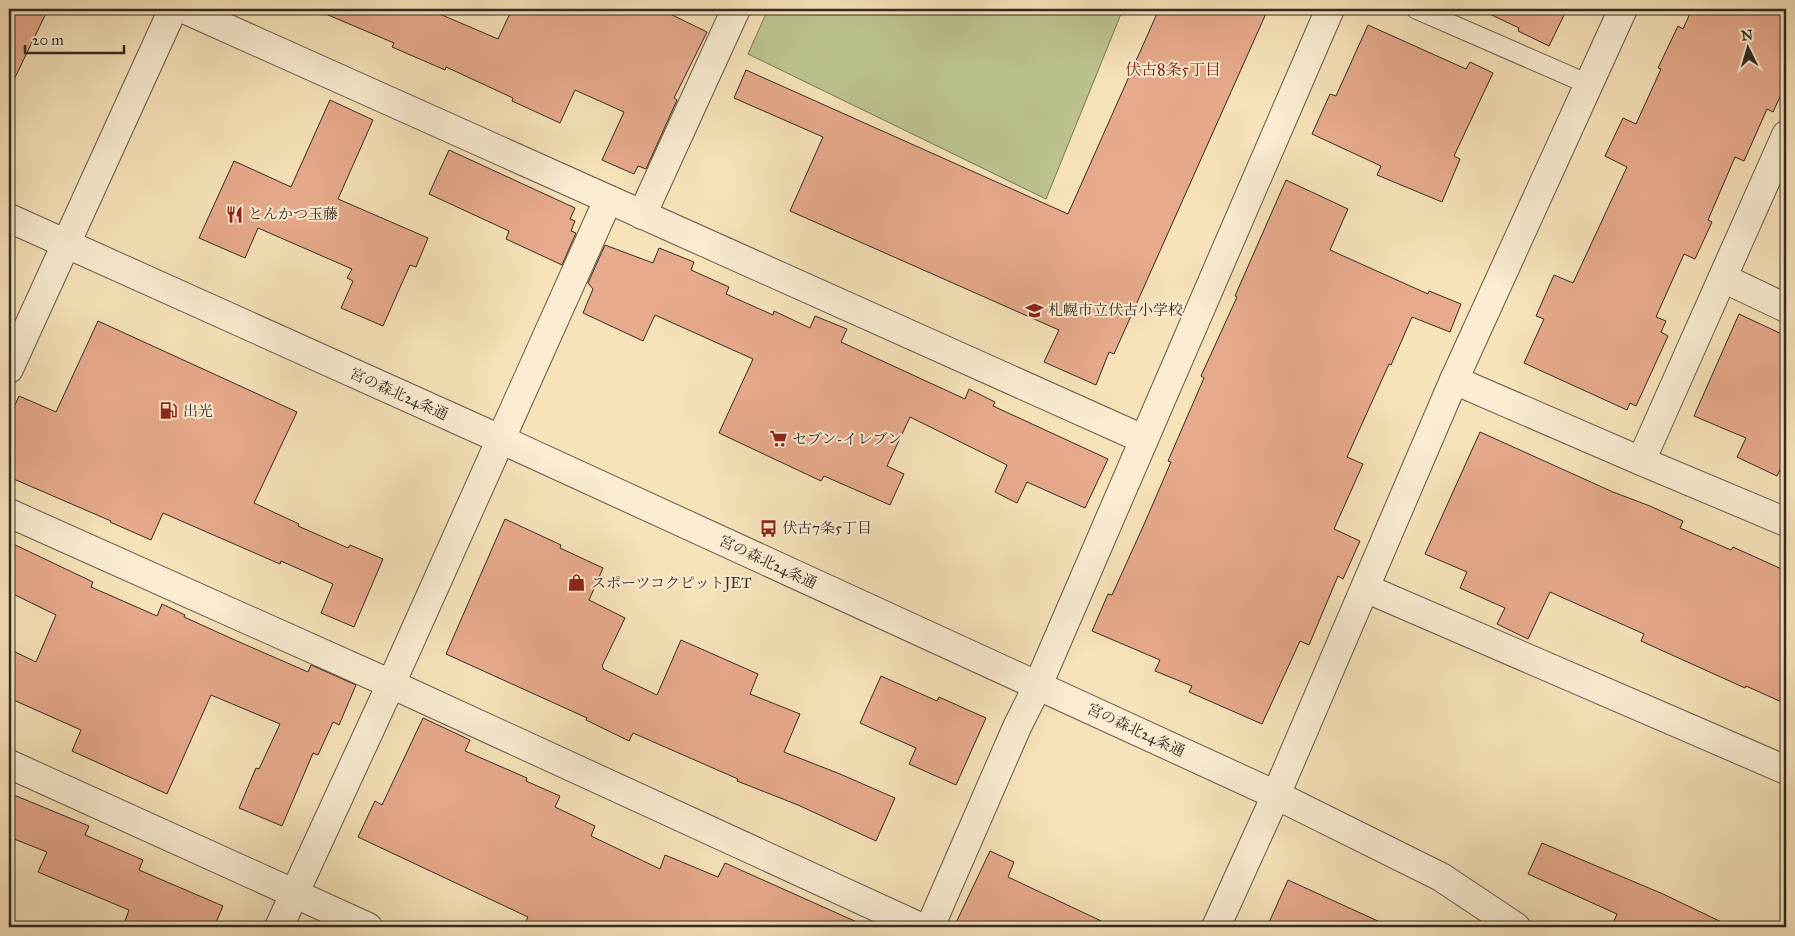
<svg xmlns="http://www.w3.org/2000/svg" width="1795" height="936" viewBox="0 0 1795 936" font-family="'IM FELL Great Primer','Noto Serif JP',serif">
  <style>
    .green { fill: #bdc490; stroke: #79775a }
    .building { fill: #e7aa8c; stroke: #352a23 }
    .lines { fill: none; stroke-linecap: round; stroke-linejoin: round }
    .service-casing { stroke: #665849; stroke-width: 21 }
    .minor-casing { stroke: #665849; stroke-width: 30 }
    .tertiary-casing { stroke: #665849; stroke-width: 30 }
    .service { stroke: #faedd2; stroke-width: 19 }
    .minor { stroke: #faedd2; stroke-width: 28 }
    .tertiary { stroke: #faedd2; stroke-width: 28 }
    .labels { text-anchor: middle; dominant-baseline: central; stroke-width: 4; stroke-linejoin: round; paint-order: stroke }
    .poi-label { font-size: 15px; fill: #352a23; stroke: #faedd2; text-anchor: start }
    .street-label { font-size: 15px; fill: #352a23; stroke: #faedd2 }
    .neighbourhood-label { font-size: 16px; fill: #7a1f14; stroke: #faedd2 }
  </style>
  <rect width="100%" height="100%" fill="#f7e3ba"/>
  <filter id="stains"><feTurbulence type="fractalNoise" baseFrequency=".004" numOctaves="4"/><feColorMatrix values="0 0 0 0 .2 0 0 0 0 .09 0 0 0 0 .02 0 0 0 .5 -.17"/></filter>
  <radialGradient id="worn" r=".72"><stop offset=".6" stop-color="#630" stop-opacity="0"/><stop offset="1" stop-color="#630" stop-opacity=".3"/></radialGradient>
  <polygon class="green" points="768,9 1123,9 1046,199 748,54"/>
  <g class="building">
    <polygon points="9,9 48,9 9,90"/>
    <polygon points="314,9 428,9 498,39 512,9 660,9 707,32 674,98 677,100 646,169 638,166 634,174 602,160 624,112 575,90 560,123 512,101 513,98 446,67 445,70 392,47 394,43"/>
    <polygon points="1159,9 1268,9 1114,354 1109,352 1096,385 1044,362 1059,330 790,211 823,137 734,98 746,70 1068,214"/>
    <polygon points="1479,9 1567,9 1549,46 1518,31 1519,28"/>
    <polygon points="1692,9 1786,9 1786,84 1773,112 1767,109 1744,161 1735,157 1708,220 1712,222 1695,259 1684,254 1656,317 1666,321 1661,332 1668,336 1636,406 1630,403 1627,410 1524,363 1544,319 1536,316 1554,275 1573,283 1627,167 1605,156 1623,118 1636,124 1661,69 1658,68 1678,26 1683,29"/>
    <polygon points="1368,25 1466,69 1470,62 1493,73 1454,156 1460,159 1442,202 1377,175 1381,166 1312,134 1330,94 1336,96"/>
    <polygon points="330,100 373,120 338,199 428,238 416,267 410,265 383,326 341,308 353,281 347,278 352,269 258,228 245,258 199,238 234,161 291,187"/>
    <polygon points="449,150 575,208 570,219 575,221 571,231 576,233 562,265 506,239 509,231 429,194"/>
    <polygon points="1286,180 1348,209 1330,250 1428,294 1429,291 1461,304 1450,332 1412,317 1391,365 1389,364 1347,457 1363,464 1334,529 1360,541 1343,579 1338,576 1309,645 1300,641 1262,724 1189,692 1192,686 1155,671 1160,660 1092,631 1108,594 1112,595 1146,520 1171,462 1168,461 1204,378 1201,376 1237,297 1235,296"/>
    <polygon points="605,245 653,263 659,248 694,262 691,270 729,287 726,294 773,315 774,311 810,328 815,316 847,329 841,342 965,399 969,389 995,402 993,406 1108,459 1085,508 1027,482 1017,503 995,492 1007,465 910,417 887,466 904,474 890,505 824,476 821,481 719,433 753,359 655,315 643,341 583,313 593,289 588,283"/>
    <polygon points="1739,314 1786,336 1786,457 1777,476 1737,457 1746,438 1694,416"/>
    <polygon points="98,321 297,412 254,503 299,524 298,526 348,548 350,545 383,559 354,627 321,613 333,584 281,561 280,564 163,513 151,540 110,522 111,521 9,477 9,418 19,396 56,412"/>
    <polygon points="1480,432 1613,492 1650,506 1683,521 1680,528 1731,550 1733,547 1786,571 1786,704 1746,686 1745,688 1641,641 1644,634 1550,592 1528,639 1497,624 1505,608 1460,588 1467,572 1425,554"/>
    <polygon points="505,519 561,545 560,548 603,568 589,600 625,618 602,666 603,667 603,669 657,695 681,640 758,674 750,694 800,714 784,752 840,774 895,798 876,841 798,805 737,781 738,779 633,733 629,741 586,720 587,718 446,654"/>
    <polygon points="9,542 93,582 91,587 157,616 162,604 185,615 184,617 237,641 308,672 311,665 356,685 339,725 333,722 318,755 313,753 282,826 239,808 256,768 259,769 280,724 211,695 167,794 72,751 81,730 9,698 9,649 36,662 56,615 9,592"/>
    <polygon points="881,676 937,701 939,697 986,718 956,785 909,764 916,748 860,723"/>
    <polygon points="423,718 470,740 465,751 527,778 526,781 560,796 555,807 595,826 591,836 660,869 665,855 718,877 725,863 868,927 523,927 528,917 358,837 375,801 382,805"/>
    <polygon points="9,793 89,826 85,835 143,860 139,870 223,906 214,927 139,927 125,921 129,910 38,872 47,852 9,837"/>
    <polygon points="1542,843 1663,894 1732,927 1628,927 1614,921 1617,914 1528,874"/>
    <polygon points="990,851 1014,862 1008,877 1114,927 954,927"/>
    <polygon points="1288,880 1391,927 1267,927"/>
  </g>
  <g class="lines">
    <defs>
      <polyline id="service" points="1416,9 1588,84"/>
      <g id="minor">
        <polyline points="184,9 1143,439"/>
        <polyline points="642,215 736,9"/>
        <polyline points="1723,278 1786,308"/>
        <polyline points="9,369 173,9"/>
        <polyline points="1454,380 1641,461 1786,522"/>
        <polyline points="1641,461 1786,135"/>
        <polyline points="9,513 391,684 920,927"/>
        <polyline points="1365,588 1786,770"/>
        <polyline points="9,764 368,927"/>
        <polyline points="279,927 391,684 608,200"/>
        <polyline points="930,927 1017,727 1038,685 1330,9"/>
      </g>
      <g id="tertiary">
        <polyline points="9,218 500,439 1276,795 1441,877 1516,927"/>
        <polyline points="1216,927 1276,795 1454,380 1623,9"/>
      </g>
    </defs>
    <use href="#service" class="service-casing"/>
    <use href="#minor" class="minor-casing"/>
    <use href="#tertiary" class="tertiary-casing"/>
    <use href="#service" class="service"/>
    <use href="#minor" class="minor"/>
    <use href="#tertiary" class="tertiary"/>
  </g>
  <defs>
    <symbol id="restaurant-bare" viewBox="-9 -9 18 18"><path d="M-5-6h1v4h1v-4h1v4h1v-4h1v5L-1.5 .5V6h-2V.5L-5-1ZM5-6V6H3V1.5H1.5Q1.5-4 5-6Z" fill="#8f2418" stroke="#faedd2" stroke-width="2.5" paint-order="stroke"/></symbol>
    <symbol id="school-bare" viewBox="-9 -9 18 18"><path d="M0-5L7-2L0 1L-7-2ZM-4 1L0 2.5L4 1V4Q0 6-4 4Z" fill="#8f2418" stroke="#faedd2" stroke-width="2.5" paint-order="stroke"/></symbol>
    <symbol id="fuel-bare" viewBox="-9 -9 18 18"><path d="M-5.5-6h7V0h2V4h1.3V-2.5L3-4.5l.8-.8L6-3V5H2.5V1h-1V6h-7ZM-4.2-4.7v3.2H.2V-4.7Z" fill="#8f2418" stroke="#faedd2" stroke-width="2.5" paint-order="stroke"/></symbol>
    <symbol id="supermarket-bare" viewBox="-9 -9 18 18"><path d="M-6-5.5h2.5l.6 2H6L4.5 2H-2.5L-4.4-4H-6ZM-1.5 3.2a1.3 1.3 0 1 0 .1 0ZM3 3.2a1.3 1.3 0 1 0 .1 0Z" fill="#8f2418" stroke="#faedd2" stroke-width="2.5" paint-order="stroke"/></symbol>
    <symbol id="bus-bare" viewBox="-9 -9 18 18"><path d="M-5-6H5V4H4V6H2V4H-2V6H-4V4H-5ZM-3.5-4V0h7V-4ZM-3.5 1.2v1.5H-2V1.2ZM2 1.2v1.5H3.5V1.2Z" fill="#8f2418" stroke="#faedd2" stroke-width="2.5" paint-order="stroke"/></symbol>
    <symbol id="shop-bare" viewBox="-9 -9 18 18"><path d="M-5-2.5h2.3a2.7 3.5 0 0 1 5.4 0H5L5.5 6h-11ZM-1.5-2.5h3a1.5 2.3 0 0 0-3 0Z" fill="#8f2418" stroke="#faedd2" stroke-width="2.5" paint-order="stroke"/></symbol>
  </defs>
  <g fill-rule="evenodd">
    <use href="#restaurant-bare" x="222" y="202" width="25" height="25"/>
    <use href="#school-bare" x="1022" y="298" width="25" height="25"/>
    <use href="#fuel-bare" x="156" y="398" width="25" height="25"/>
    <use href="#supermarket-bare" x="766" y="426" width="25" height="25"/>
    <use href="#bus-bare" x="756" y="516" width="25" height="25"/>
    <use href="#shop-bare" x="564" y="570" width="25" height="25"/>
  </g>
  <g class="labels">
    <g class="poi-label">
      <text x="248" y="214">とんかつ玉藤</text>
      <text x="1048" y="310">札幌市立伏古小学校</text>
      <text x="183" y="411">出光</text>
      <text x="792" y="439">セブン-イレブン</text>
      <text x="782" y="528">伏古7条5丁目</text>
      <text x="591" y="583">スポーツコクピットJET</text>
    </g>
    <g class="street-label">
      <text transform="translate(399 394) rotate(24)">宮の森北24条通</text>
      <text transform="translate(768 562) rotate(25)">宮の森北24条通</text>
      <text transform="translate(1136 730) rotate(25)">宮の森北24条通</text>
    </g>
    <g class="neighbourhood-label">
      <text x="1173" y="69">伏古8条5丁目</text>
    </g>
  </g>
  <rect width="1795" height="936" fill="none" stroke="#f7e3ba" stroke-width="30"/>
  <rect x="10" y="10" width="1775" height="916" fill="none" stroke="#352a23" stroke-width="2.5"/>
  <rect x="15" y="15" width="1765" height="906" fill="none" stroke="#352a23"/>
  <g transform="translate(1748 48) rotate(355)" stroke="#faedd2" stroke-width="4" paint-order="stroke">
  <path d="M0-4L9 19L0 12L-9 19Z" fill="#352a23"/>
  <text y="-8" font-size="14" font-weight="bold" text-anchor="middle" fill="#352a23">N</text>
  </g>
  <path d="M25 45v8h99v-8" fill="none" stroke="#352a23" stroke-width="2.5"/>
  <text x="32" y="45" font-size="15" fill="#352a23" stroke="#faedd2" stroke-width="4" paint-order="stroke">20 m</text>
  <rect width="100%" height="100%" filter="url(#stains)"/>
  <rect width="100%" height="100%" fill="url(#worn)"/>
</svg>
